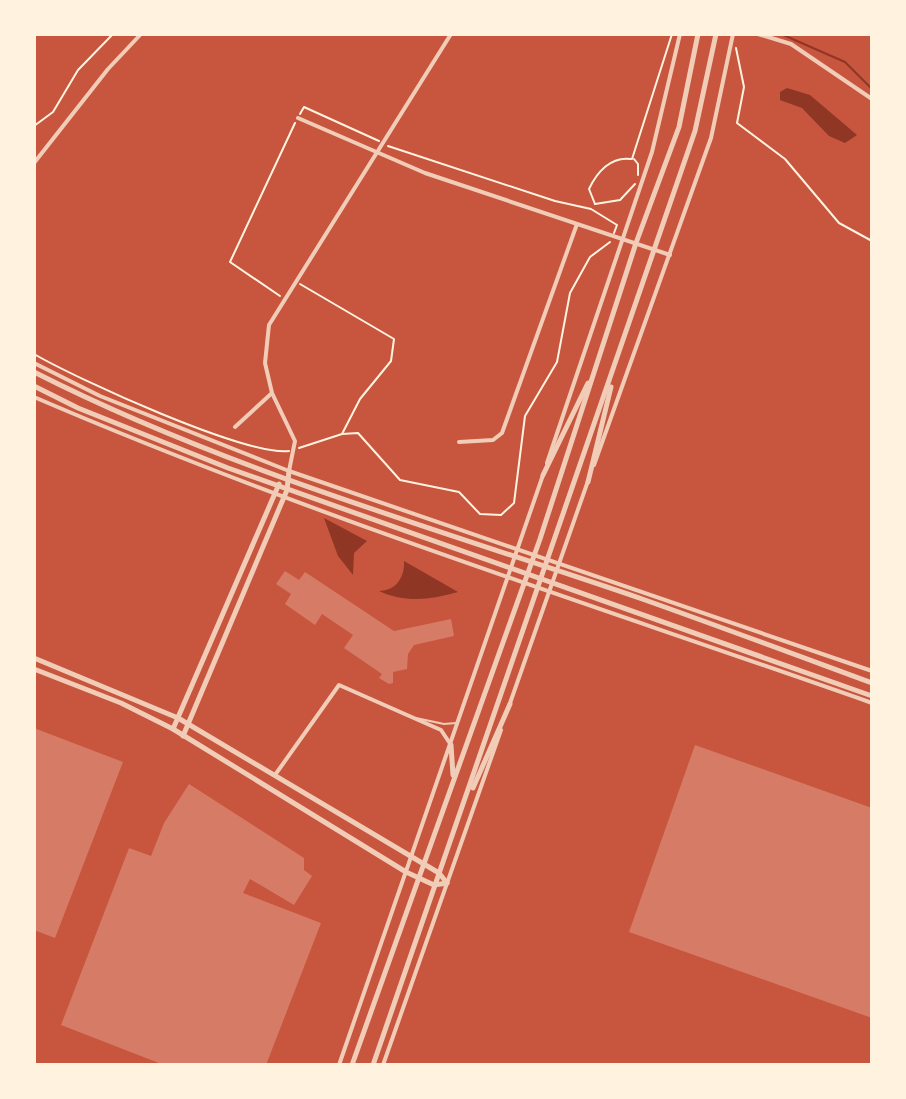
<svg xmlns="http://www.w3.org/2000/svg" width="906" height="1099" viewBox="0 0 906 1099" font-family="'Noto Sans',sans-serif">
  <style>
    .water { fill: #8f3625 }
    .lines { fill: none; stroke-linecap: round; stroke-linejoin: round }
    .stream { stroke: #8f3625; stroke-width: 2 }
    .building { fill: #d67c66 }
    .path { stroke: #fff3e0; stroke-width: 2 }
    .service { stroke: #f1ccb7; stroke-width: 2 }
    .minor { stroke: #f1ccb7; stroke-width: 4 }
    .tertiary { stroke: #f1ccb7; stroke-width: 5 }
  </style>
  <rect width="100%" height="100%" fill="#c8553d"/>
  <g class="water">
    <polygon points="787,88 810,95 857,135 845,143 829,136 802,108 780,100 780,92"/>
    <polygon points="324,518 367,541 354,553 353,575 338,556"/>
    <path d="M 404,561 L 458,592 C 431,600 405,603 379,591 C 396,591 405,577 404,561 Z"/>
  </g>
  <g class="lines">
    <polyline class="stream" points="781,34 845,62 872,89"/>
  </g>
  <g class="building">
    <polygon points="285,571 299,580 305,572 394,631 451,619 454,636 414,645 408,654 407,669 393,672 393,683 389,684 379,678 382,674 344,648 353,635 322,614 315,625 285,604 291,594 276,584"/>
    <polygon points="34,728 123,762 55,938 34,930"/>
    <polygon points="695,745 872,808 872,1018 629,932"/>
    <polygon points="189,784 304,858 304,870 312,876 294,905 250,879 243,893 321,923 266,1065 164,1065 61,1025 129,848 151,856 164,823"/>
  </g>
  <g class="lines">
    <g class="path">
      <polyline points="736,48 744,87 737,123 785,159 839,223 872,241"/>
      <polyline points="300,114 304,107 379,141"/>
      <polyline points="34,126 53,112 78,70 113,34"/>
      <polyline points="388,146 555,201 591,209 617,225 614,233"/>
      <polyline points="632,159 672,34"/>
      <polyline points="634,159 638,164 638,175"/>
      <polyline points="595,204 620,200 635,184"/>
      <path d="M 595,204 L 589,189 C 597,172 611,156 631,159"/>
      <polyline points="300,284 394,339 391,361 360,399 342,434"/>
      <polyline points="280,296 230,262 295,123"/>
      <path d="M 34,354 C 77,379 245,456 289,451"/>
      <polyline points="299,448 342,434 358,433 400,480 459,492 480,514 501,515 514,503 525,416 557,362 570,293 590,257 610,242"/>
    </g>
    <polyline class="service" points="416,718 444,724 456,723"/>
    <g class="minor">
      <polyline points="758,34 791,44 872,99"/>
      <polyline points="298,118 425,173 670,255"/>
      <polyline points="34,163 108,69 141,34"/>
      <polyline points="34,363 100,396 289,471 872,671"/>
      <path d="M 34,397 C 308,515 591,604 872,703"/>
      <polyline points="235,427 272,393"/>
      <polyline points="459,442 493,440 502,433 577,224"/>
      <polyline points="547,463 652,152 680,34"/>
      <polyline points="594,465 711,138 733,34"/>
      <polyline points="289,471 295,441 272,393 265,363 269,325 451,34"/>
      <polyline points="509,706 588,481"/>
      <polyline points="275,775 339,685 441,730 451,745"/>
      <polyline points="339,1065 543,475"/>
      <polyline points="383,1065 501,730"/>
    </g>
    <g class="tertiary">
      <path d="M 34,372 C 229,471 439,529 645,600 C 721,627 796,655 872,683"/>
      <polyline points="34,386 78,408 228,468 872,696"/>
      <polyline points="543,475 588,383"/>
      <polyline points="588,482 611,387"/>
      <polyline points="34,658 178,718 439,873 447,883"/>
      <polyline points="34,669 121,703 173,729 406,872 434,885 447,883"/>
      <polyline points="173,729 279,484"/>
      <polyline points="183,736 287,490 289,471"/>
      <polyline points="451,745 453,775"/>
      <polyline points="473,788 510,704"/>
      <polyline points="352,1065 540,539 636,243 679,127 698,34"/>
      <polyline points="373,1065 695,131 716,34"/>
    </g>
  </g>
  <rect width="906" height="1099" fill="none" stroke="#fff3e0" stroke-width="72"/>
</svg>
